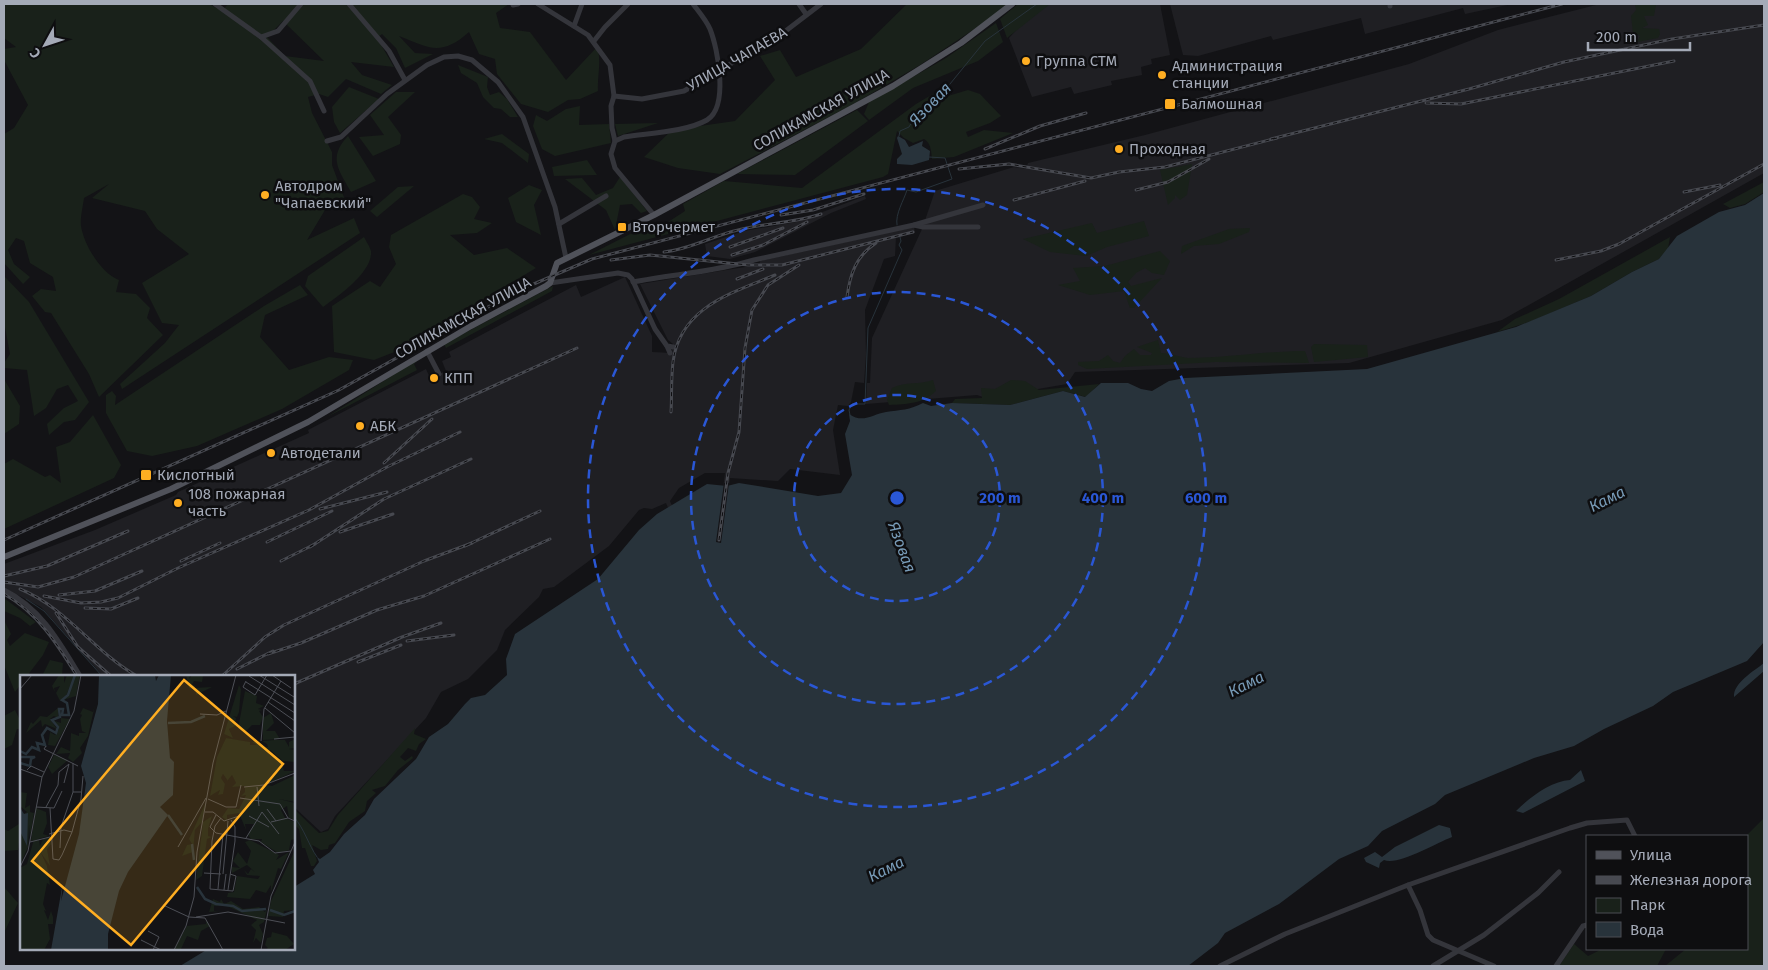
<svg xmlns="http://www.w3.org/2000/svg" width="1768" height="970" viewBox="0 0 1768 970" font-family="'Fira Sans',sans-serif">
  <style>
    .built { fill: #1f1f23 }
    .green { fill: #19211a; fill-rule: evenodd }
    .water { fill: #28333b }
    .pier { fill: #131316 }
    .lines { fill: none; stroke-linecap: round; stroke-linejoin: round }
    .stream { stroke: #28333b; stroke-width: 1 }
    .minor { stroke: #34353b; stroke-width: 5 }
    .major { stroke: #50525a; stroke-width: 6 }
    .rail-casing { stroke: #474950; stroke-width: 3 }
    .rail { stroke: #0e0e10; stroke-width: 1; stroke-dasharray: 4; stroke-linecap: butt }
    .ring { fill: none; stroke: #2a57d5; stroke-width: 2.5; stroke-dasharray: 9 6 }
    .poi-dot { fill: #ffae22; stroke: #0e0e10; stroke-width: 2 }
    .labels { text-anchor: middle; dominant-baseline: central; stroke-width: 5; stroke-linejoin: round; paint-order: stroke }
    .street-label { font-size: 15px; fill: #a4aab7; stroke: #0e0e10 }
    .poi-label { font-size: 15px; fill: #a4aab7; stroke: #0e0e10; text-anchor: start }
    .water-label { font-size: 16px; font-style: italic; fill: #779ab6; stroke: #0e0e10 }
    .inset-river { fill: none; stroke: #28333b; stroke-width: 2.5 }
    .inset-road { fill: none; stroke: #4d4f56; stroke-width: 1 }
    .view { fill: #ffae22; fill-opacity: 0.15; stroke: #ffae22; stroke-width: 2.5 }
    .inset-edge { fill: none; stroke: #a4aab7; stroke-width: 2.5 }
    .centre { fill: #2a57d5; stroke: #0e0e10; stroke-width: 2.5 }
    .ring-label { font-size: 15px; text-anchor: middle; font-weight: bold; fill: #2a57d5; stroke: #0e0e10; stroke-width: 5; stroke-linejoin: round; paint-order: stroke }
  </style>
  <rect width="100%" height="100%" fill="#131316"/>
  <g class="built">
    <polygon points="1040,4 1160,4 1170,55 1151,59 1152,64 1141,67 1142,75 1111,81 1112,85 1074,94 1071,87 1032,97 1009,38"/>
    <polygon points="1170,4 1512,4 1465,14 1463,8 1365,34 1361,18 1273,40 1271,36 1198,56 1183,55"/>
    <polygon points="1600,4 1764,4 1764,173 1502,320 1349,363 1075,372 1067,384 986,398 977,395 866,404 867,383 870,383 872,338 922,229 935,191 1014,167 1026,169 1028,163 1145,135 1409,64 1498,30"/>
    <polygon points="865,196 866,199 831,213 755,252 730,259 707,256 705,244 744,231 796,222"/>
    <polygon points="914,227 915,233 896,237 895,256 884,259 865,310 866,355 864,383 855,382 851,402 848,406 838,405 833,430 840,475 790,469 778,481 730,478 721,543 716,542 725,473 705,473 679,488 670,501 673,508 669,510 666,503 652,509 644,508 639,510 609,546 554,587 543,589 539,597 505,630 497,650 468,679 441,692 426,718 335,816 328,829 321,832 294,807 294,676 103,676 41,607 4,588 4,564 95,530 176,495 178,492 309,433 308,430 426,369 430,378 446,371 442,361 451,357 449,352 576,285 581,297 625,277 652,336 652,352 672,353 673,344 668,340 640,284 745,267 759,267 760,261"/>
  </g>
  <g class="green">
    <path d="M 4,4 L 209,4 L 222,11 L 228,4 L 509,4 L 496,13 L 500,28 L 530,32 L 566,80 L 597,47 C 602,62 597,75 598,91 L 580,99 L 568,100 L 548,112 L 521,104 L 497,74 L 495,59 L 479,54 L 469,32 C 441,57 429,48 399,36 L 415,53 L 433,54 L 405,68 L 396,48 L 382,34 L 377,38 L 394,67 L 351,62 L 362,75 L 392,85 L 381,94 L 346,79 L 328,97 L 319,94 L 308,97 L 312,113 L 332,152 L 332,165 L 345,200 L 325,210 L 307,240 L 354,218 L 360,233 L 122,389 L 120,384 L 165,343 L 179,325 L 162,323 L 142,283 L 189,254 L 157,229 L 145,211 L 92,198 L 109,184 L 84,198 C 83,206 80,218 81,226 C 84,245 101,273 119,280 L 116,292 L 136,294 L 150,308 L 147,318 L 163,335 L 99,397 L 89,374 L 51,313 L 45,312 L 32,296 L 41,289 L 56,291 L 53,277 L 30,263 L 24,241 L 16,238 L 8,250 L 14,264 L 30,277 L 23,284 L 4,263 L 4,134 L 14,128 L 28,105 L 4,60 L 4,49 L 16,47 L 4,38 ZM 283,21 L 324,61 L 285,56 L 267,37 Z"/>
    <polygon points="907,4 1007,4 994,16 920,65 850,106 720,174 678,168 644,157 672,130 735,121 775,80 760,56 780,50 796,77 861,49"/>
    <polygon points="1018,4 1050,4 1007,38 1000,19"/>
    <polygon points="1635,4 1656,4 1654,16 1644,16 1648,25 1642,28 1659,29 1660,34 1658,38 1637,42 1640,36 1633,33 1631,16 1636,10"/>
    <polygon points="996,23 1003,42 978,61 913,88 869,120 864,114 869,102 946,58"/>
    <polygon points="458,65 488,77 487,87 490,95 499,92 507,99 518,117 510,117 501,109 494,108 483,97 477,83 461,73"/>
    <polygon points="349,87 379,99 340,133 334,122 332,107"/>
    <path d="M 968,90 L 980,94 L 1001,116 L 990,123 L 966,132 L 968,137 L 984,130 L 1013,133 L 954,157 L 932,159 C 931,151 931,143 924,139 L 913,143 L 904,138 L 897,131 L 888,174 L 883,177 L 589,255 L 642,228 L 665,224 L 685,211 L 683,204 L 724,181 L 802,188 L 916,104 L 938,91 L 941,98 Z"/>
    <polygon points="396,92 415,92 388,117 401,135 400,144 373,156 359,137 384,135 370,115"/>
    <polygon points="580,106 579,125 609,124 611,143 555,156 542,149 533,126 536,115 547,121 566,109"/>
    <polygon points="857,110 868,121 795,175 737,174"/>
    <polygon points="658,123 618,136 615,124"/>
    <polygon points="502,134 529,154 528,163 502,143 484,139"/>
    <path d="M 348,136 L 376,181 L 351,192 C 338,169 328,157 348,136 Z"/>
    <polygon points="587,160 597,175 554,176 552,167"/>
    <polygon points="1192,164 1187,195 1180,200 1175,195 1175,198 1168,205 1160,170"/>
    <polygon points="620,177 647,211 641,213 632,204 620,205 615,230 606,210 565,179 582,178 596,195 613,188"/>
    <polygon points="1764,182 1764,192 1745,204 1730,208 1723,204"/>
    <polygon points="529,185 542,190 534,205 541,235 516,222 508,198"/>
    <polygon points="414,186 377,217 370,211 398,187"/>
    <polygon points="463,194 472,197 480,207 474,219 492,223 477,233 450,235 474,255 507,248 536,268 397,351 374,360 334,352 332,306 370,281 380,287 396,264 389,247 391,235"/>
    <polygon points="1144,221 1149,236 1107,247 1086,256 1050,252 1023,239 1092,223 1097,233"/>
    <polygon points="1250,228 1249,232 1219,244 1194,246 1181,254 1182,246 1229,229"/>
    <path d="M 364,237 C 366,241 370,247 371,251 C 373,272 338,296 323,307 L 305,286 L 308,276 Z"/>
    <polygon points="1670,237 1668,249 1659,259 1632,272 1591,296 1532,321 1497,332 1515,319 1559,299"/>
    <polygon points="1160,251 1170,261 1164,275 1152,273 1145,268 1136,273 1128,282 1131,286 1162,278 1134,308 1130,308 1124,291 1090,295 1058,285 1080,281 1073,268 1105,266"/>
    <polygon points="4,276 29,302 89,402 75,420 64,422 49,435 47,424 64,408 78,401 68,385 57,389 46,408 34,416 27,370 4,368 4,363 10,354 4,322"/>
    <polygon points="300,285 308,295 265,315 260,337 289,370 329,357 353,360 349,370 282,409 197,446 152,456 127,451 106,413 106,395 112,391 116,396 115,405 264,306"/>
    <polygon points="553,286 552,291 446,348 444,344"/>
    <path d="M 1158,340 L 1161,353 C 1170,353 1179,357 1188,358 C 1227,358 1266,351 1305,351 L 1309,363 L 1216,362 L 1087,369 L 1078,365 L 1078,362 L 1099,361 L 1108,355 L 1113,361 L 1120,363 L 1125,356 L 1134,349 L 1140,355 L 1151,355 L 1152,353 L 1137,347 Z"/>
    <polygon points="1314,344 1367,345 1368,357 1314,362 1311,347"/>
    <polygon points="420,358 414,364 417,370 327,417"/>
    <polygon points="4,379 20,406 19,424 4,434"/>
    <path d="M 933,380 L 936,391 C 923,404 907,404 889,405 L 887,400 L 892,388 C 907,381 918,385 933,380 Z"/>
    <polygon points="1011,380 1025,381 1039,390 1099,384 1086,397 1063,391 1010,405 952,403 955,399 982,398 981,388 995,389"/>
    <polygon points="93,415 121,465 114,478 4,529 4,464 13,459 45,477 50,475 61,483 56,447 70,442"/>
    <polygon points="4,598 36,622 30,626 20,618 4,611"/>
    <polygon points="4,620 11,634 7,640 10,646 25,633 49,642 43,655 27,676 21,676 21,684 15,692 4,665"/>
    <polygon points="50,660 63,663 62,676 42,676"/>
    <polygon points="15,710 20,720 21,729 17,729 12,745 4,749 4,716"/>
    <polygon points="415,728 414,734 426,739 419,744 416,751 408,748 400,757 405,761 412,756 413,758 398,770 385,786 372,790 376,793 367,801 365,811 349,822 335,843 329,845 328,849 321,850 312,845 317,861 314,866 311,866 305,848 302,848 299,829 294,824 294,809 319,833 328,831 338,815"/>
    <polygon points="1764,818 1764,966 1665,966 1686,949 1747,949 1746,836"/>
    <polygon points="19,824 21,826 18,850 4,851 4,829 8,831"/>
    <polygon points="4,887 18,903 4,933"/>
    <polygon points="1574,944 1588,956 1602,949 1666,949 1657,966 1559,966"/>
  </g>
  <g class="water">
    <polygon points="898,136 905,140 909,147 923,141 922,146 930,151 929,160 912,165 897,164 897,159 902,154 897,138"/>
    <path d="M 1764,193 L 1764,642 L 1747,661 L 1673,692 L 1653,706 L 1604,729 L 1574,746 L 1534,758 L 1445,795 L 1435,804 L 1382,831 L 1368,846 L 1339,859 L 1279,904 L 1225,933 L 1218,943 L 1188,966 L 180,966 L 208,949 L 294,949 L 294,887 L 315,874 L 313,870 L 319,862 L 317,857 L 320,859 L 330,852 L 344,834 L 365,815 L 374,799 L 416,759 L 429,737 L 448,724 L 465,704 L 471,698 L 485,695 L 507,675 L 506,659 L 515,634 L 598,579 L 639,530 L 657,514 L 707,484 L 727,486 L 739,483 L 818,496 L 841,493 L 852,475 L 845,434 L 850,421 L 849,414 C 863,424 873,414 886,412 C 900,410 910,410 923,403 L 931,406 L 952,403 L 1010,405 L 1063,391 L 1085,397 L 1101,383 L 1128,383 L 1141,389 L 1152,391 L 1169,381 L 1185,378 L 1367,369 L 1516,327 L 1591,296 L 1632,272 L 1659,259 L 1677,236 L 1719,212 L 1745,205 Z"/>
    <path d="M 1764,663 L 1764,671 L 1734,697 C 1733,683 1754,671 1764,663 Z"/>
    <path d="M 1581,770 L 1585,781 L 1523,813 L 1516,811 C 1529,798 1551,781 1570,780 Z"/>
    <path d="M 1439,825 L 1450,828 L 1452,837 C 1436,843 1398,866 1384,860 L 1380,863 L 1379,868 L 1366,862 L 1364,858 L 1375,852 L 1382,857 L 1395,847 Z"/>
  </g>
  <polygon class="pier" points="724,483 729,483 721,543 716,542"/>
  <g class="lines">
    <g class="stream">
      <polyline points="899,136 900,131 909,127 917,113 928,111 985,41 1037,4"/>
      <path d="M 897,225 C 895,214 904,200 907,190 L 916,192 L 952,179 L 945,158 L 929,157"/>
      <polyline points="850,415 849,410 852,404 865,404 868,328 902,250 899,245 901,241 900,237"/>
      <polyline points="26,599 44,611 102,676"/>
      <path d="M 294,817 C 305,830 308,844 317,857"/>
    </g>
    <g class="minor">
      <polyline points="215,4 261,37 310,81 324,111"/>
      <polyline points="349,4 389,51 405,80"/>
      <polyline points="538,4 588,35 610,65 614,96 611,106 612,128 615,141 611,154 615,168 654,215"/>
      <polyline points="799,4 806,14"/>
      <polyline points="1390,4 1390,6"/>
      <polyline points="513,5 518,4"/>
      <polyline points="574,26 582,4"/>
      <polyline points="261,37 278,31 301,4"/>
      <polyline points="594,41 605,27 628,4"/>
      <polyline points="614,96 642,99 684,91 783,33 821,4"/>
      <polyline points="327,141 341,137 387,94 427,65 444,57 458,56 472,60 498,82 523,117 555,207 566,258"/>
      <path d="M 615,141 L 624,137 C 648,133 686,132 707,120 C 729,107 718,49 710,29 C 706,20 699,12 693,4"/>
      <polyline points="559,224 606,196"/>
      <polyline points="914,225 923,227 978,227"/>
      <path d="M 633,282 C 673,274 715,272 754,260 L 914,225 L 983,205"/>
      <polyline points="550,283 618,273 628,275 632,279 655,329 667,346 673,347"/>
      <polyline points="667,346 670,353"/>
      <polyline points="427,351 439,374"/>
      <path d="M 4,590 C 41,608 60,643 80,676"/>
      <polyline points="1408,885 1570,828 1587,823 1627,820 1635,836"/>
      <polyline points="1220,966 1285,934 1408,885 1420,910 1428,935 1433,940 1494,966"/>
      <polyline points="1433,966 1484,935 1538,893 1559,872"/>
      <polyline points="1556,966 1583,926 1587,925"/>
    </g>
    <polyline class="major" points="4,557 171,489 308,422 471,326 546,286 550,283 557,263 654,215 893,86 961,43 1012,4"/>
    <defs>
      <g id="rail">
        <polyline points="1426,103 1461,104 1674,61"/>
        <polyline points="1271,139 1469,89 1564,62 1672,39 1764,25"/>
        <polyline points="985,149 1040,126 1086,113"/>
        <polyline points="959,169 1009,164 1091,178 1119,172 1165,167 1277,138"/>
        <polyline points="1136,190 1168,182 1209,159"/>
        <polyline points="1684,192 1720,185"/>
        <polyline points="1014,200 1085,181"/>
        <polyline points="781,215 813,210 864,194"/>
        <polyline points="730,247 783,228"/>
        <path d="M 664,252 C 691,249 712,236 738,230 C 766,223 794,223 821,214"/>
        <polyline points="732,255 763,245 807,222"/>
        <polyline points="611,260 650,255 748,265 782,265 913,232"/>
        <polyline points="1556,260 1601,251 1619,244 1764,164"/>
        <polyline points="737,279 763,269"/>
        <path d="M 847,297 C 850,274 856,256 876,243"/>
        <path d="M 671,412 C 672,396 671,378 673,362 C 680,307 732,293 775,275"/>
        <polyline points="384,463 432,419"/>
        <polyline points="320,509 387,492"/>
        <polyline points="340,532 393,514"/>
        <polyline points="4,540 339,390 515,292 592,259 1562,4"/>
        <polyline points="719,540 728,473 739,432 745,348 752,310 768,285 799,265"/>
        <polyline points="267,542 332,511"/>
        <polyline points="465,546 540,511"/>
        <polyline points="310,547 384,499 471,459"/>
        <polyline points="181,561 220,543"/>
        <polyline points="281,561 315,544"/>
        <polyline points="4,576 47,566 128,531"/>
        <polyline points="4,582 38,587 74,577 577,348"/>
        <path d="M 20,589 C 67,608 94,652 137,676"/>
        <path d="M 4,594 C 38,613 57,644 77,676"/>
        <polyline points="59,595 95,591 142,571"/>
        <polyline points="44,596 81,603 101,602 118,598 178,568 309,510 387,467 460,432"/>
        <polyline points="85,608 111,609 138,598"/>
        <polyline points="56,613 78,647 111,676"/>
        <polyline points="407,641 454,635"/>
        <polyline points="268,654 301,643 377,610 424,596 550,539"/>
        <polyline points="358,662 401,645"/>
        <polyline points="237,669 273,651"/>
        <polyline points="222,676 265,637 284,625 424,561 472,543"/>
        <polyline points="294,684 402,637 441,623"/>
      </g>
    </defs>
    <use href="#rail" class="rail-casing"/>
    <use href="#rail" class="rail"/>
  </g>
  <g class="ring">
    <circle cx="897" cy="498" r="103"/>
    <circle cx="897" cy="498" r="206"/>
    <circle cx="897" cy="498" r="309"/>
  </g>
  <g class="poi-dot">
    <circle cx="1026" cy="61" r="5"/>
    <circle cx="1162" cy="75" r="5"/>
    <rect x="1164" y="98" width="12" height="12" rx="2.5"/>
    <circle cx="1119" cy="149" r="5"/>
    <circle cx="265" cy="195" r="5"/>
    <rect x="617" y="222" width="10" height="10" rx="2.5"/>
    <circle cx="434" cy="378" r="5"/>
    <circle cx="360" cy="426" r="5"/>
    <circle cx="271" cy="453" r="5"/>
    <rect x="140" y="469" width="12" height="12" rx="2.5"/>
    <circle cx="178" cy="503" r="5"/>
  </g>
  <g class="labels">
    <g class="street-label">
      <text transform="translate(737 59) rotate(-30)">УЛИЦА ЧАПАЕВА</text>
      <text transform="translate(821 110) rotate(-29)">СОЛИКАМСКАЯ УЛИЦА</text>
      <text transform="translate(463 318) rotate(-29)">СОЛИКАМСКАЯ УЛИЦА</text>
    </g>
    <g class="poi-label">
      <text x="1036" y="61">Группа СТМ</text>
      <text x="1172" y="66">Администрация<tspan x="1172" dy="17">станции</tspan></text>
      <text x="1181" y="104">Балмошная</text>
      <text x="1129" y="149">Проходная</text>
      <text x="275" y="186">Автодром<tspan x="275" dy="17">"Чапаевский"</tspan></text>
      <text x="632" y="227">Вторчермет</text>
      <text x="444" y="378">КПП</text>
      <text x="370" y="426">АБК</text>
      <text x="281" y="453">Автодетали</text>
      <text x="157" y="475">Кислотный</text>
      <text x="188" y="494">108 пожарная<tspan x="188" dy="17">часть</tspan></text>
    </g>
    <g class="water-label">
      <text transform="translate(930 104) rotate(-46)">Язовая</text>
      <text transform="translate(1607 499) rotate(-27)">Кама</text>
      <text transform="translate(902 547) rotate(70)">Язовая</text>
      <text transform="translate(1246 684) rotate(-27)">Кама</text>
      <text transform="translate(886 869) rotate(-27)">Кама</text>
    </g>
  </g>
  <g transform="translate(20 675)">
    <rect width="275" height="275" fill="#131316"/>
    <path d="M 39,0 L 44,0 L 44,8 L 47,0 L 54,0 L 47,19 L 40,26 L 36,18 L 40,11 L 34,13 L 35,17 L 32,11 ZM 56,0 L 60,0 L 56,21 L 43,25 L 48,21 ZM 166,0 L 170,0 L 169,4 L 172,0 L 187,0 L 183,1 L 182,7 L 174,6 L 172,10 L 176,11 L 173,13 L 192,12 L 176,20 L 176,15 L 169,13 ZM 219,10 L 221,14 L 219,37 L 217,42 L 213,41 L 216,43 L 215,51 L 209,54 L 213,63 L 204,59 ZM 225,16 L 237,21 L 236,28 L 244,31 L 238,34 L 242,35 L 239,36 L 243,42 L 240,50 L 232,50 L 225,57 L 218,54 ZM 75,30 L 68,61 L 60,73 L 62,78 L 53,87 L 48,83 L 50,78 L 36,79 L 41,72 L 50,76 L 51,58 L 59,61 L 59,58 L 66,58 L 62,56 L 60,44 L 62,40 L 60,39 L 63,33 L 73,37 ZM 38,33 L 38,43 L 34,41 L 30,44 L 37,54 L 25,49 L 22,52 L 21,45 L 6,58 L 11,47 L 13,49 L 20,41 L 27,42 ZM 251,38 L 254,48 L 246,56 L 255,56 L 260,64 L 243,65 L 243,43 ZM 41,43 L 50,44 L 35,71 L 28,70 L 30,57 L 35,60 L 39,54 L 32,45 L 41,48 ZM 206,63 L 230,67 L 230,70 L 237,70 L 232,67 L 237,66 L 244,72 L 248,72 L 247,69 L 242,66 L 254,65 L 265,65 L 269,72 L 269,67 L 275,64 L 275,73 L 269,74 L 275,75 L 275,87 L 263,86 L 250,75 L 249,79 L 261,85 L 264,96 L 275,96 L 243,111 L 244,114 L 247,110 L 252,111 L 275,100 L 275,127 L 259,124 L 275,128 L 275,145 L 269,143 L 267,131 L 261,135 L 265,143 L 275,147 L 275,164 L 271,165 L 269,175 L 258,178 L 241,167 L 242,164 L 231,164 L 228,160 L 234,149 L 225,149 L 226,155 L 219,138 L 207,140 L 207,146 L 202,142 L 208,133 L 219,134 L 226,120 L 221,121 L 225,117 L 225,111 L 212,112 L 216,108 L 212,100 L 208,105 L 214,66 L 208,106 L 203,99 L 201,103 L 205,109 L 203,119 L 198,120 L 200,115 L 190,121 L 197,82 ZM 34,80 L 48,85 L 32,99 L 28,92 ZM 0,117 L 7,118 L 5,133 L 10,130 L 10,137 L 14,138 L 10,162 L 9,150 L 8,172 L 0,190 L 0,135 L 4,139 L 7,137 L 0,131 ZM 186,127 L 182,147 L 175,155 L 173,177 L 162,181 L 167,170 L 172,169 L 169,164 ZM 16,133 L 26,137 L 27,148 L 23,159 L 29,161 L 11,166 ZM 192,141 L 188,154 L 188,161 L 192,162 L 187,164 L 182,201 L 176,205 L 183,147 ZM 29,162 L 31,169 L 27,174 L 30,191 L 21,178 L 27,191 L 30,210 L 27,208 L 23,229 L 26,236 L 24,235 L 28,245 L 31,236 L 33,242 L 33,249 L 28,249 L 30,264 L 24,275 L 0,275 L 0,193 L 7,189 L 14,164 L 19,165 L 20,171 L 23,164 ZM 230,165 L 259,180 L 256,185 L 269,177 L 261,194 L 258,193 L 251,217 L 251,210 L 246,218 L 236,215 L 230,224 L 207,222 L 208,218 L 214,217 L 217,201 L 238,204 L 240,201 L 227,200 L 224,195 L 228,199 L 231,194 L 235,197 L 227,190 L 212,198 L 212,192 L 220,193 L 213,186 L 218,177 L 227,189 L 231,176 L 225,167 ZM 275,175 L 275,235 L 264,236 L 263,242 L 248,241 L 251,226 ZM 193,224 L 200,227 L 201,224 L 204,229 L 211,226 L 223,234 L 239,232 L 245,237 L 247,234 L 244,247 L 239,250 L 243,259 L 241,268 L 236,263 L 233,268 L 236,255 L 231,250 L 237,245 L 205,230 L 194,231 L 194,236 L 200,236 L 189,237 ZM 186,245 L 190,251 L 181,256 L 178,265 L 167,261 L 161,274 L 164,275 L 154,275 L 167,251 L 186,249 ZM 252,257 L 267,261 L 274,269 L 265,275 L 245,275 L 248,273 L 245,270 L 247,263 L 251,262 Z" fill="#19211a"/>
    <path d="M 79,0 L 135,0 L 136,6 L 139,0 L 151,0 L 147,46 L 150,83 L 154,87 L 153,120 L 140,132 L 148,140 L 108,197 L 99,216 L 88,259 L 88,275 L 31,275 L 43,207 L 41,226 L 59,159 L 66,108 L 61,91 L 78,29 ZM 1,134 L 4,139 L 8,138 L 7,171 L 0,156 Z" fill="#28333b"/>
    <path class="inset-river" d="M 148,48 L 171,47 L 185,41M 0,76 L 6,79 L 12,72 L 19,75 L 17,68 L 25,70 L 22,60 L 27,53 L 36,58 L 38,52 L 32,45 L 40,42 L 39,34 L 43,34 L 42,40 L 49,40 L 47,28 L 42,25 L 48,20 L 55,0M 0,82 L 15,82 L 11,84 L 10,91 L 0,88M 148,140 L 162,160M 172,169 L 174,185M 177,212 L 185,224 L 196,229 L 213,231 L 222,236 L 246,234M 250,235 L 264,240 L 275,236"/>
    <path class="inset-road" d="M 239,0 L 274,22M 252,0 L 271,13M 229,1 L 275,30M 226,6 L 223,12 L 235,20 L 247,0M 226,7 L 275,38M 0,14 L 12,0M 248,27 L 275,46M 245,33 L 275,58M 180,39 L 197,40 L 206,36M 254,64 L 275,62M 241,66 L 244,34 L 261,6M 26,71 L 24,74 L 58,91M 53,88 L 53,117 L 61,117M 0,94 L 22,102M 7,95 L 11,91 L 24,97M 44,108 L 49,89M 224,112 L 244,110 L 275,98M 237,112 L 239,131M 220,123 L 260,129 L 268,143 L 275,146M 188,124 L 206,132 L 216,132 L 221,110M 16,132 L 34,133 L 42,116M 26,132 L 38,110 L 39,97 L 49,89M 30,133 L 33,184 L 39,185 L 42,180 L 52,157M 247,134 L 256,146M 185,137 L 193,137 L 204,146 L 219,141M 196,140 L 190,152 L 196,158 L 239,166 L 255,178 L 271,176M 229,141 L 249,152M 201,143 L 195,151 L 192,166 L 190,214 L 213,216 L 216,201 L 210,199M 251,147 L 268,143M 29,159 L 44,155 L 52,157 L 61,124 L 63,101M 226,163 L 242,137 L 259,159M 10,167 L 30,162M 158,172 L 186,123M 40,173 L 41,152 L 53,117M 0,192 L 8,176 L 22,102 L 54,36 L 61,0M 184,198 L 201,199M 203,199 L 208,146M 198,214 L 203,159M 204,215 L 206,199M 208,215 L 215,166 L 215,152 L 211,145M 143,230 L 169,242 L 185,243 L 203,275M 176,242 L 208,237 L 265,248M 128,256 L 139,262 L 133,275M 121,265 L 141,275M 154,275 L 166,251 L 174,222 L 177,177 L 193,88 L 216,0M 241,275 L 251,221 L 275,167"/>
    <path class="view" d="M 164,5 L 263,89 L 111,270 L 12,186 Z"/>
    <rect width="275" height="275" class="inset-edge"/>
  </g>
  <circle cx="897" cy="498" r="8" class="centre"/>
  <g class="ring-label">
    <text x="1000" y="503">200 m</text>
    <text x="1103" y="503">400 m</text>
    <text x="1206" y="503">600 m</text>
  </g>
  <rect width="1768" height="970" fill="none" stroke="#a4aab7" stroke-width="10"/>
  <rect x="1586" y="835" width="162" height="115" fill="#0e0e10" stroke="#4a4c53"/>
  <rect x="1596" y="851" width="25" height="8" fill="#50525a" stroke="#4a4c53"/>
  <text x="1630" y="860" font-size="15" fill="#a4aab7">Улица</text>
  <rect x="1596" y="876" width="25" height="8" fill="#474950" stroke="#4a4c53"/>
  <text x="1630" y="885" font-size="15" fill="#a4aab7">Железная дорога</text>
  <rect x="1596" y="898" width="25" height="15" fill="#19211a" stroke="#4a4c53"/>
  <text x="1630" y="910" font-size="15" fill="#a4aab7">Парк</text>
  <rect x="1596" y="922" width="25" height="15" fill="#28333b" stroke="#4a4c53"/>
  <text x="1630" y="935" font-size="15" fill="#a4aab7">Вода</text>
  <g transform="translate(45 45) rotate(230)" stroke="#0e0e10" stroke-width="4" paint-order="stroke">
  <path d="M0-4L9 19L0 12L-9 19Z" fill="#a4aab7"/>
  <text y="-8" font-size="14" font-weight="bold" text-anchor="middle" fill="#a4aab7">С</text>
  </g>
  <path d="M1588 42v8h102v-8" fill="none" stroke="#a4aab7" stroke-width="2.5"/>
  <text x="1596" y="42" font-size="15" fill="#a4aab7" stroke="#0e0e10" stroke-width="4" paint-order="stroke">200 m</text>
</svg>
